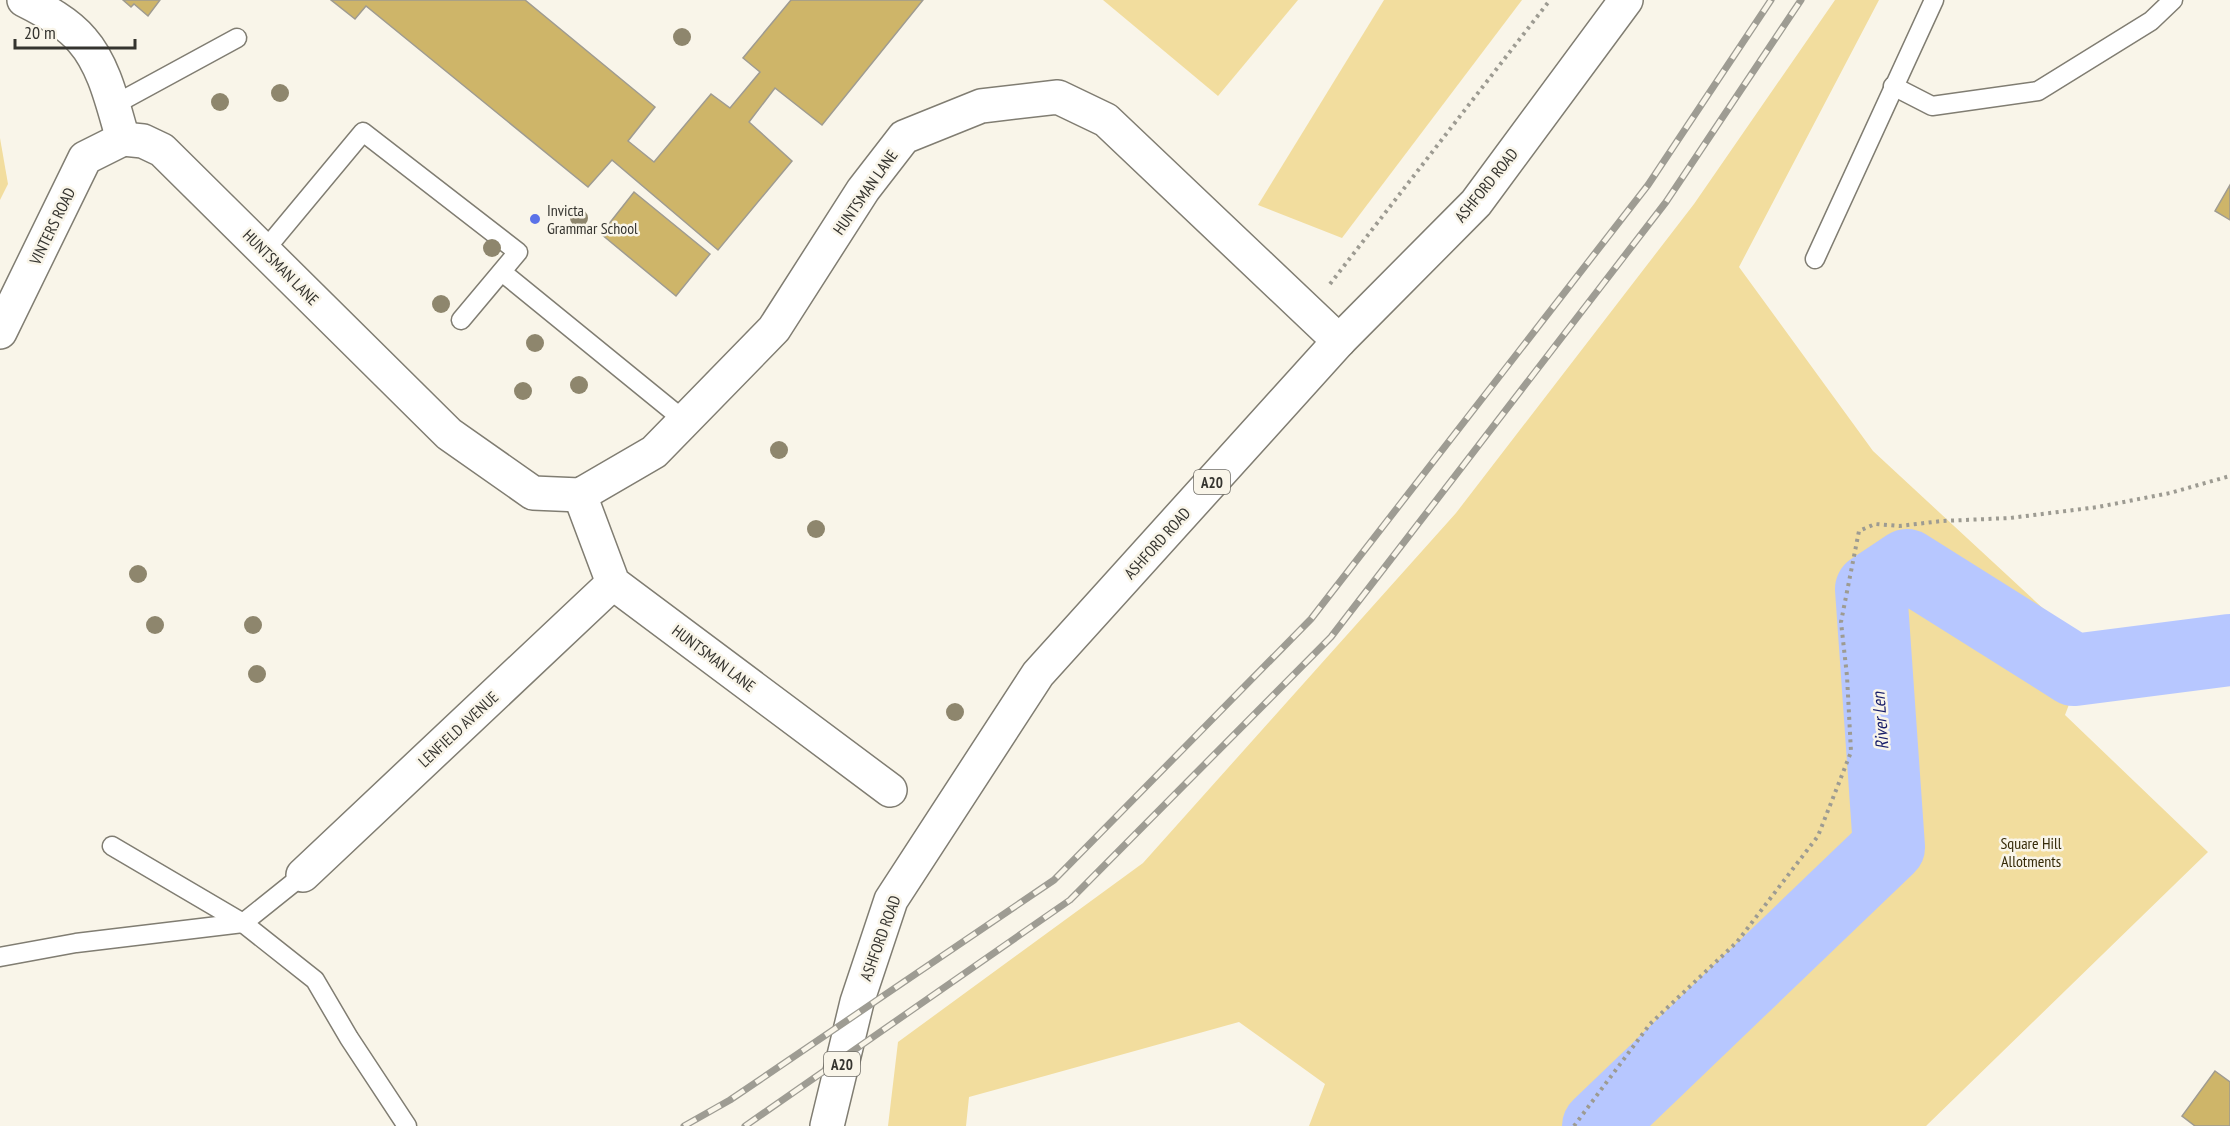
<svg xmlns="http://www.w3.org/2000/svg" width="2230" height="1126" viewBox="0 0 2230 1126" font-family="'PT Sans Narrow',sans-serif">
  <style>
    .green { fill: #f2dd9e }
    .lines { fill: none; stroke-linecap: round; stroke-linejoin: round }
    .river { stroke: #b7c7ff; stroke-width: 72 }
    .building { fill: #ceb569; stroke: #9f9b90; stroke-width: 1.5 }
    .lane-casing { stroke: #807d72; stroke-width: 21 }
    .street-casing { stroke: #807d72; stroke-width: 36 }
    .primary-casing { stroke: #807d72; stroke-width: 36 }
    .path { stroke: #9d9b92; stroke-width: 4; stroke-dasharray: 3 4.5; stroke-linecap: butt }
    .lane { stroke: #fff; stroke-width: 18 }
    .street { stroke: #fff; stroke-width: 33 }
    .primary { stroke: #fff; stroke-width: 33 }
    .rail-casing { stroke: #9e9c93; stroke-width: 7 }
    .rail { stroke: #f9f5e9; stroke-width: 4.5; stroke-dasharray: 14; stroke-linecap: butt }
    .tree { fill: #8e866d }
    .poi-dot { fill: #5b72e8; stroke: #f9f5e9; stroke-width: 2 }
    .labels { text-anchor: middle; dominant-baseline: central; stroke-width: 5; stroke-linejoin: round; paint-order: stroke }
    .shield { fill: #f9f5e9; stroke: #706e67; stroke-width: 1.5 }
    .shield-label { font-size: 15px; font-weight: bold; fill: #35342f }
    .street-label { font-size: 16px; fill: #35342f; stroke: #f9f5e9 }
    .poi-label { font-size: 16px; fill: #35342f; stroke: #f9f5e9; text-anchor: start }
    .park-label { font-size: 16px; fill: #362b08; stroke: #f9f5e9 }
    .water-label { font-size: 18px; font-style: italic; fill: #181e6a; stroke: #f9f5e9 }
  </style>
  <rect width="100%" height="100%" fill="#f9f5e9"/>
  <g class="green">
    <polygon points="1103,0 1298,0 1218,96"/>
    <polygon points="1384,0 1522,0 1342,238 1258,205"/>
    <polygon points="1835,0 1879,0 1739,267 1873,451 2089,651 2065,715 2208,852 1926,1126 1309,1126 1325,1084 1239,1022 969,1097 966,1126 888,1126 898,1042 1143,863 1456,513 1694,204"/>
    <polygon points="0,138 8,184 0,200"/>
  </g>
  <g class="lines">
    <polyline class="river" points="1598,1126 1889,847 1871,589 1907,565 2074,670 2230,650"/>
  </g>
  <g class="building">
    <polygon points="123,0 160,0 148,16 134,4 131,7"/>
    <polygon points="331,0 525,0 655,107 628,141 654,162 711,94 730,108 760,72 743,58 791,0 923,0 822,125 775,88 749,122 792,161 718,250 612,160 588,187 366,6 355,19"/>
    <polygon points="2230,185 2230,220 2215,211"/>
    <polygon points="634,192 710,254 676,296 601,234"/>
    <polygon points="2215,1071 2230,1082 2230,1126 2195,1126 2182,1116"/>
  </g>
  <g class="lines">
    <defs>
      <g id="lane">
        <polyline points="1893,86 1932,106 2038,91 2151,21 2173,0"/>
        <polyline points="112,106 237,38"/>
        <polyline points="264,251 363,132 518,252 461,320"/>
        <polyline points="1815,259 1934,0"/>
        <polyline points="502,272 685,421"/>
        <polyline points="112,846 243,923 315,980 349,1038 407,1126"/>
        <polyline points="0,957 76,943 243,923 303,875"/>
      </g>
      <g id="street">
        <path d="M 24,0 C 44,10 68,23 82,40 C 105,66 113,106 123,139"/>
        <polyline points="123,139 143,141 162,150 449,434 533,493 580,495 654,452 774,329 863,190 904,137 981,106 1058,97 1106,120 1339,341"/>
        <polyline points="0,332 85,158 123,139"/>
        <polyline points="580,495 613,583 890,790"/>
        <polyline points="303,875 613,583"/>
      </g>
      <polyline id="primary" points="827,1126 857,1002 891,900 1038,674 1339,341 1476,203 1626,0"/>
    </defs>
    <use href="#lane" class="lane-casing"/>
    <use href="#street" class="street-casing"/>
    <use href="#primary" class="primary-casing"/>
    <g class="path">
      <polyline points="1330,284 1550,0"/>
      <polyline points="1574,1126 1650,1024 1737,942 1818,836 1851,752 1847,676 1841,622 1859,531 1875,524 1899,526 1942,521 2010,518 2098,507 2170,493 2230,476"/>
    </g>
    <use href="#lane" class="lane"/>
    <use href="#street" class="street"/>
    <use href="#primary" class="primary"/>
    <defs>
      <g id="rail">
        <polyline points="684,1126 730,1100 1054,880 1311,619 1648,185 1771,0"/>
        <polyline points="745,1126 1070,900 1331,637 1666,202 1801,0"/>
      </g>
    </defs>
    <use href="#rail" class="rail-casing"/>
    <use href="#rail" class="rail"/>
  </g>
  <g class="tree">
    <circle cx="682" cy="37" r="9"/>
    <circle cx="280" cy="93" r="9"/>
    <circle cx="220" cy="102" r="9"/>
    <circle cx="579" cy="218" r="9"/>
    <circle cx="492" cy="248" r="9"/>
    <circle cx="441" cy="304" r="9"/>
    <circle cx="535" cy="343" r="9"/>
    <circle cx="579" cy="385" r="9"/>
    <circle cx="523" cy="391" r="9"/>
    <circle cx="779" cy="450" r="9"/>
    <circle cx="816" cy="529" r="9"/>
    <circle cx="138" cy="574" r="9"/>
    <circle cx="155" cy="625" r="9"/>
    <circle cx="253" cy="625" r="9"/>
    <circle cx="257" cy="674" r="9"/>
    <circle cx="955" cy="712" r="9"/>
  </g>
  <circle class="poi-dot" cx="535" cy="219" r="6"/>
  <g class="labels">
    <g class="shield">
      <rect x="1194" y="470" width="36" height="24" rx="4.5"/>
      <rect x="824" y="1052" width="36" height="24" rx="4.5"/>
    </g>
    <g class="shield-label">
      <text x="1212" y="482">A20</text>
      <text x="842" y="1064">A20</text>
    </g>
    <g class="street-label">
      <text transform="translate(1486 185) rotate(-51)">ASHFORD ROAD</text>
      <text transform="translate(865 192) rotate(-55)">HUNTSMAN LANE</text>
      <text transform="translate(52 226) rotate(-64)">VINTERS ROAD</text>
      <text transform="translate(281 267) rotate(45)">HUNTSMAN LANE</text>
      <text transform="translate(1157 543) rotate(-48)">ASHFORD ROAD</text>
      <text transform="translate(714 658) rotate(37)">HUNTSMAN LANE</text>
      <text transform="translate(458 729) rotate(-43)">LENFIELD AVENUE</text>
      <text transform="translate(880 938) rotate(-70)">ASHFORD ROAD</text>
    </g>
    <g class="poi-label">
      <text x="547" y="210">Invicta<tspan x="547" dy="18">Grammar School</tspan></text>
    </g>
    <g class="park-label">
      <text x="2031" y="843">Square Hill<tspan x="2031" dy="18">Allotments</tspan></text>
    </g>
    <g class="water-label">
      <text transform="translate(1880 721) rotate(-94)">River Len</text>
    </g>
  </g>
  <path d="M15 39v9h120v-9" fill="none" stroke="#35342f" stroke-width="3"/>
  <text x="24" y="39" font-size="18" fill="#35342f" stroke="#f9f5e9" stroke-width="4.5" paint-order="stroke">20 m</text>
</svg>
